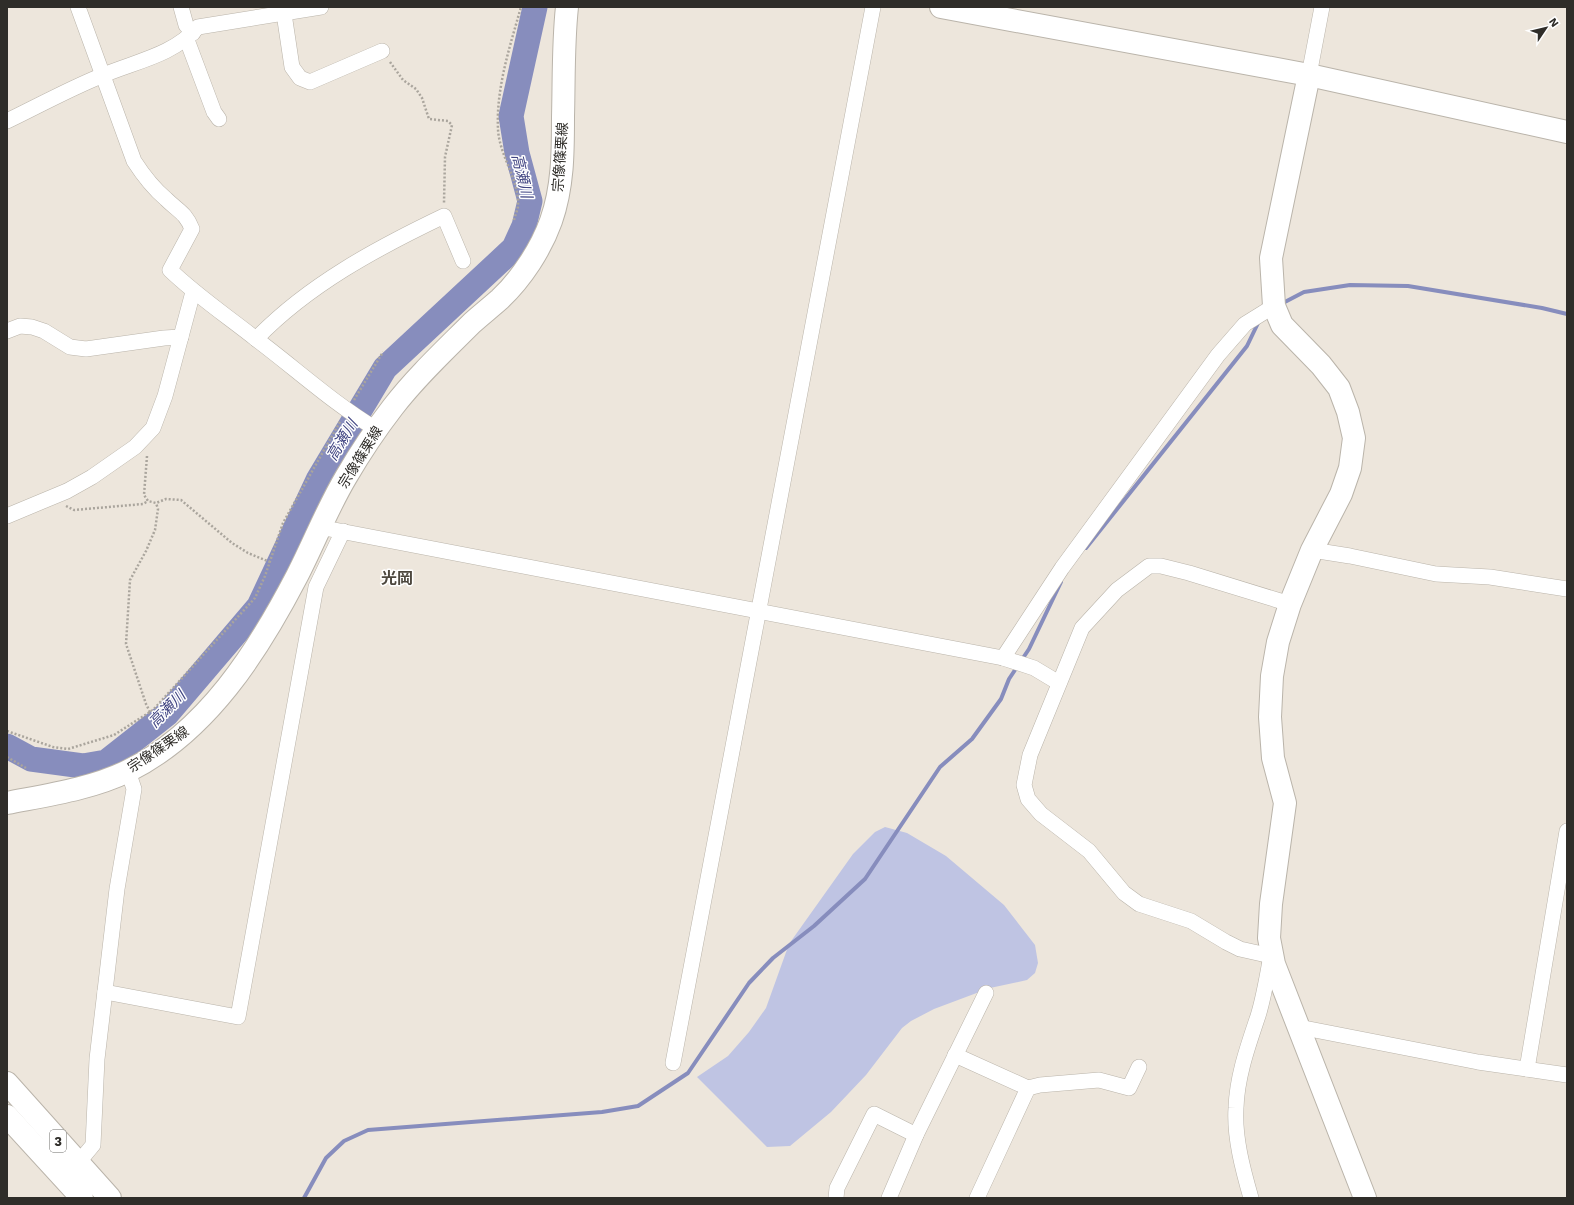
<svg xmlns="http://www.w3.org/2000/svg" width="1574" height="1205" viewBox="0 0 1574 1205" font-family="'Work Sans','Noto Sans JP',sans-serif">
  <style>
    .green { fill: #bfc4e3 }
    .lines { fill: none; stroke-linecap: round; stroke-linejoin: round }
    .stream { stroke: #878dbd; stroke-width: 4 }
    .river { stroke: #878dbd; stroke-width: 25 }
    .street-casing { stroke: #bab4aa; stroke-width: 16 }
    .secondary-casing { stroke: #bab4aa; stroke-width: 24 }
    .primary-casing { stroke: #bab4aa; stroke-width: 24 }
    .highway-casing { stroke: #bab4aa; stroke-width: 24 }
    .path { stroke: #aaa59d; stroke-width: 2.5; stroke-dasharray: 2 2; stroke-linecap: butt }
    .street { stroke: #fff; stroke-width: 15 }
    .secondary { stroke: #fff; stroke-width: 22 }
    .primary { stroke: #fff; stroke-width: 22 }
    .highway { stroke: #fff; stroke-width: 22 }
    .labels { text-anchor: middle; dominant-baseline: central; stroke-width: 3; stroke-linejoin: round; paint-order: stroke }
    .shield { fill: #fff; stroke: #6d6c69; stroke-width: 1 }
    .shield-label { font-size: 13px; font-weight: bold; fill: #2f2d29 }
    .street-label { font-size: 14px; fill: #2f2d29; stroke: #fff }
    .water-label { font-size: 15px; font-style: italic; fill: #404482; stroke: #fff }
    .quarter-label { font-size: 16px; font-weight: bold; fill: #4d483f; stroke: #fff }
  </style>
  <rect width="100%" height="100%" fill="#ede6dc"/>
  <polygon class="green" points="885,827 907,833 946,856 1004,905 1035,945 1038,963 1035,973 1027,980 990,988 934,1009 911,1021 902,1028 866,1075 831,1112 790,1146 767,1147 697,1077 728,1056 749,1032 766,1008 789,944 853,854 875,832"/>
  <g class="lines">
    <g class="stream">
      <polyline points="1281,304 1304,292 1350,285 1408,286 1542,308 1567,314"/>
      <polyline points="1086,548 1247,346 1259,321"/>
      <polyline points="304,1198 326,1158 344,1141 368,1130 602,1112 638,1106 688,1073 749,983 773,958 814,926 865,879 940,767 972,739 1001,699 1009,679 1029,649 1061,582"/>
    </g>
    <polyline class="river" points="7,746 31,759 83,766 106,762 167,714 259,606 318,480 385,368 514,248 524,226 530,201 517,153 511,116 535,7"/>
    <defs>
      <g id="street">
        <path d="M 78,7 L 134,161 C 143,175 153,188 166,199 C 178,211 186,213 192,229 L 170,270 C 197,296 227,316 256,339 C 296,369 333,403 376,429"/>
        <polyline points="181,7 186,25 193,33"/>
        <polyline points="283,7 292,67 300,78 310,82 382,51"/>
        <polyline points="187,40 214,112 219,119"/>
        <polyline points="1309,75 1322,7"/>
        <path d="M 7,121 C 38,106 69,89 101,76 C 136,61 172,56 198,27 L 321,7"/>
        <polyline points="7,331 20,326 32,327 44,331 70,347 86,349 164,338 181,337"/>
        <path d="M 256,339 C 308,285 377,248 444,216 L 463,261"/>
        <polyline points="7,516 67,491 92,477 135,447 153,428 165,396 193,292"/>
        <polyline points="319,527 1003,658 1034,668 1059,683"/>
        <polyline points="1312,550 1350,556 1436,574 1490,577 1567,589"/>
        <polyline points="1003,658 1062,568 1218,355 1245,324 1274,306"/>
        <polyline points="105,992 238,1017 316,587 343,531"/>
        <polyline points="1299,1027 1478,1062 1567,1075"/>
        <polyline points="955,1055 1028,1088 1040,1085 1099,1080 1129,1088 1139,1067"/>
        <polyline points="673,1063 873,7"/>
        <polyline points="1527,1069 1567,831"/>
        <polyline points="78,1163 93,1145 97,1059 117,889 134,789 128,771"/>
        <polyline points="836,1198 837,1188 874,1114 916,1135"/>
        <polyline points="889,1198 916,1135 986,993"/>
        <polyline points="977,1198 1028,1088"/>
        <path d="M 1251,1198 C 1243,1170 1234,1137 1236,1108 C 1237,1076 1248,1046 1258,1016 C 1264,997 1267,976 1271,956 L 1240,949 L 1226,942 L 1191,921 L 1139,904 L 1124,893 L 1089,851 L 1041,814 L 1028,799 L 1024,785 L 1030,755 L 1082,628 L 1117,590 L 1149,566 L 1161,566 L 1189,573 L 1290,604"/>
      </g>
      <g id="secondary">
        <polyline points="941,7 1309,75 1567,132"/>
        <polyline points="1309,75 1271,258 1274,306 1282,325 1321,365 1339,388 1348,412 1354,438 1350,468 1341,494 1312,550 1290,604 1278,642 1272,676 1270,717 1273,758 1285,803 1271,904 1269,938 1274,964 1365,1198"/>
      </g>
      <path id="primary" d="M 7,803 C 48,795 91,789 128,771 C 207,732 258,651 297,576 C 314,543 327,509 346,477 C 360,453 376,429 393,407 C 416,377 445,350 472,323 C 481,315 491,307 500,299 C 522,278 541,249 551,221 C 563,187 563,152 563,117 C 564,80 563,43 567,7"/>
      <g id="highway">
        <polyline points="7,1083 110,1198"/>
        <polyline points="7,1116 82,1198"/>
      </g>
    </defs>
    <use href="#street" class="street-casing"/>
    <use href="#secondary" class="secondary-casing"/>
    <use href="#primary" class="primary-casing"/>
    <use href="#highway" class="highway-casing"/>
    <g class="path">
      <polyline points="390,62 403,80 416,89 422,98 429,119 448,121 452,125 445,157 444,203"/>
      <path d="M 514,220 C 515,215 518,210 518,205 C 520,182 499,155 498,129 C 496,88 510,46 521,7"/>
      <polyline points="354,400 383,352"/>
      <polyline points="147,456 144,495 148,501 156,503 166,499 181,500 232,543 248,553 270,562"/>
      <polyline points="66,506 74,510 143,504 148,501"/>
      <polyline points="150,712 146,704 126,644 130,580 146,551 155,530 158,509 156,503"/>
      <polyline points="7,731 53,747 68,749 114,735 153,710 255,598 265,576 283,523 341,420"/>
      <polyline points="7,757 26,768"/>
    </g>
    <use href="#street" class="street"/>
    <use href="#secondary" class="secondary"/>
    <use href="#primary" class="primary"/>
    <use href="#highway" class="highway"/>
  </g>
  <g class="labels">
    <rect class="shield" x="50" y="1130" width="16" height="22" rx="3"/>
    <g class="shield-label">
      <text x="58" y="1141">3</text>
    </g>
    <g class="street-label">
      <text transform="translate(560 157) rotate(-86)">宗像篠栗線</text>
      <text transform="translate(360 457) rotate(-58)">宗像篠栗線</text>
      <text transform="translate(158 749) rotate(-34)">宗像篠栗線</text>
    </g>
    <g class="water-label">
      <text transform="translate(522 176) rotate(77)">高瀬川</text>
      <text transform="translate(342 440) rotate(-59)">高瀬川</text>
      <text transform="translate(167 709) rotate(-45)">高瀬川</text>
    </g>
    <g class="quarter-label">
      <text x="397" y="578">光岡</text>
    </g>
  </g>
  <rect width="1574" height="1205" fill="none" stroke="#2f2d29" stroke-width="16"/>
  <g transform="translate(1546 28) rotate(55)" stroke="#ffffff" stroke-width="3" paint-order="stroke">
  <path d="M0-3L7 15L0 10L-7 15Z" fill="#2f2d29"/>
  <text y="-6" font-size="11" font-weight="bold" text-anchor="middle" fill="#2f2d29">N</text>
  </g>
</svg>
